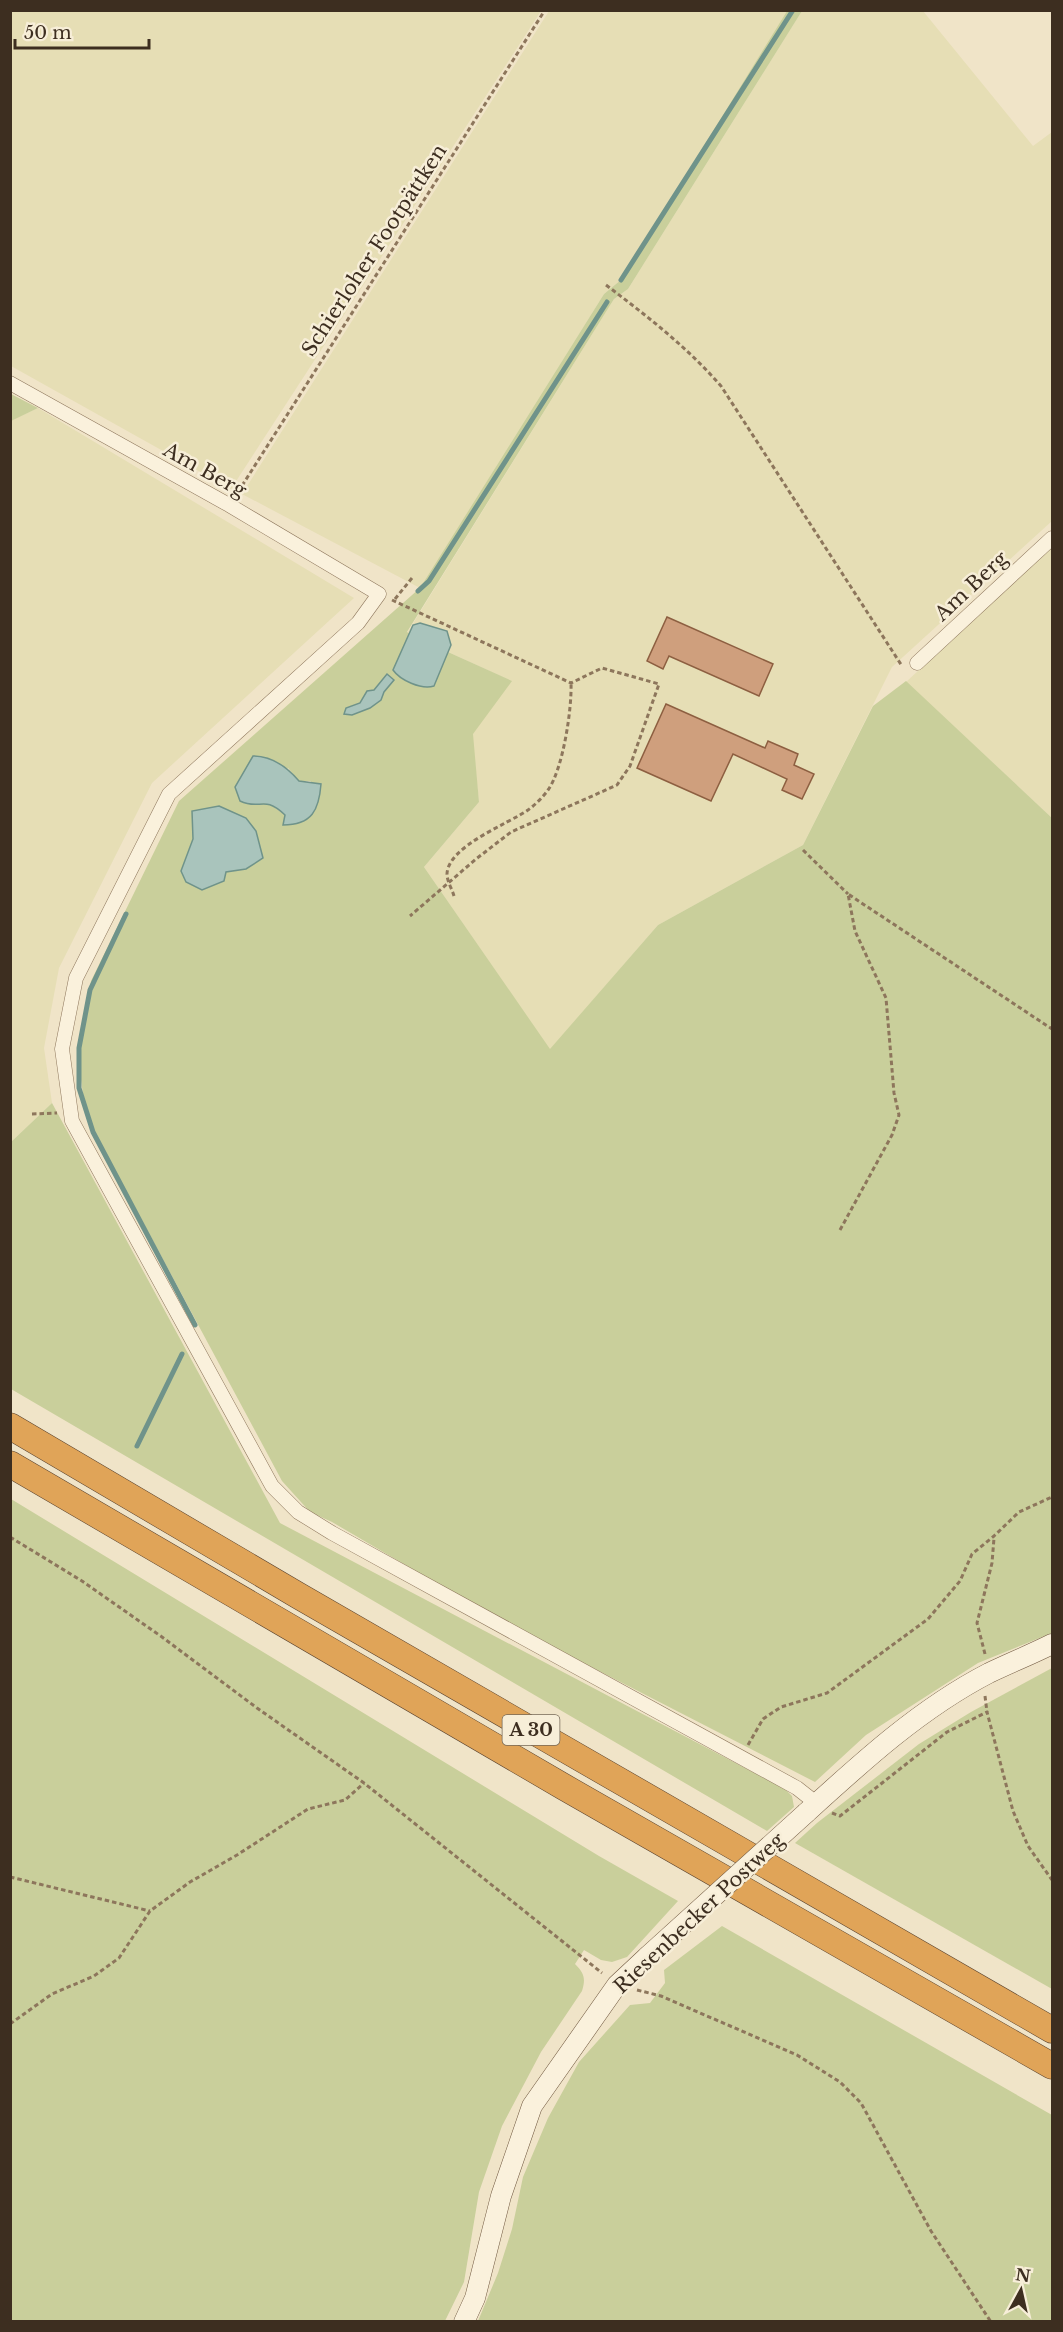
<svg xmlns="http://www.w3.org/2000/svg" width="1063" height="2332" viewBox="0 0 1063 2332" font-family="'Libre Baskerville',serif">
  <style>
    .farmland { fill: #e6deb5 }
    .green { fill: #c9cf9b; fill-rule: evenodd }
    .water { fill: #a9c4bc; stroke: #6f938a; stroke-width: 1.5 }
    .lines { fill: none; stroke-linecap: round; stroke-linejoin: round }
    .stream { stroke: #6f938a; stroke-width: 5 }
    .building { fill: #cf9f7d; stroke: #8d5f41; stroke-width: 1.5 }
    .street-casing { stroke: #8d765c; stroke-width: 15 }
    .secondary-casing { stroke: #6f573f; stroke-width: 21 }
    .highway-casing { stroke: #5b4430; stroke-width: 27 }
    .path { stroke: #8d765c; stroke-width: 3; stroke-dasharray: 4.5 3; stroke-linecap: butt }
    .street { stroke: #faf1dc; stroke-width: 14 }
    .secondary { stroke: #faf1dc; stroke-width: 20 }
    .highway { stroke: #e0a458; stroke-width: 26 }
    .secondary-bridge-casing { stroke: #6f573f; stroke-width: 21; stroke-linecap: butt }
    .secondary-bridge { stroke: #faf1dc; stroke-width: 20 }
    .labels { text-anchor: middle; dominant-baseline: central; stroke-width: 5; stroke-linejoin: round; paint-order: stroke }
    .shield { fill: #f7eed8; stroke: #756857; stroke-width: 1.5 }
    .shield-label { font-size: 18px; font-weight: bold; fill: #3d2e20 }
    .street-label { font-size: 20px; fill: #3d2e20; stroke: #f7eed8 }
  </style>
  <rect width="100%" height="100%" fill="#f0e4c8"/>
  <g class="farmland">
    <polygon points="11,10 541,10 541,11 231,489 11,366"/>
    <polygon points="549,11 787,11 622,279 604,294 420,588 242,494"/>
    <polygon points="802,11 923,11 1033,146 1052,132 1052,521 892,667 803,845 658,925 550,1050 424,867 479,802 472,734 511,681 407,633 614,299 628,289"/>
    <polygon points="38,408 354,598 152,783 59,968 44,1048 52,1103 11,1142 10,421"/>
    <polygon points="1052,547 1052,818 906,682"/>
  </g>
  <g class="green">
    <path d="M 787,11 L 802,11 L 628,289 L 614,299 L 407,632 L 410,634 L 393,670 C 400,680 421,690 433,686 L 448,652 L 512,681 L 473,734 L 479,802 L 424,867 L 550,1049 L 658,925 L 803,845 L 873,706 L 906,681 L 1052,818 L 1052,1633 L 978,1663 L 866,1735 L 815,1782 L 496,1618 L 332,1522 L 310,1512 L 282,1481 L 86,1116 L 77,1051 L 91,981 L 179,801 L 420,588 L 604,294 L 622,279 ZM 387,674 L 394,680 L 384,692 L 380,700 L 370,708 L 352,714 L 346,708 L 360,703 L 367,691 L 374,690 ZM 288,768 L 299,781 L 311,781 L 284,825 L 285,815 L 267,802 ZM 193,839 L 246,869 L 226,872 L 181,871 Z"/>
    <polygon points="10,394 11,394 38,408 11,421"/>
    <polygon points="52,1103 280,1523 785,1789 792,1796 794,1807 767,1831 11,1389 11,1142"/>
    <path d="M 11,1499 L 599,1856 L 678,1901 L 627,1957 L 612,1962 L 601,1960 L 584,1950 L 575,1964 C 584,1973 586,1978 582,1991 L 541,2052 L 502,2126 L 479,2192 L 464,2282 L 445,2321 L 11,2321 Z"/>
    <polygon points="1052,1668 1052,1989 795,1843 817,1823 919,1744 971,1712"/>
    <polygon points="722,1926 1052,2115 1052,2321 478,2321 498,2273 512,2229 523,2177 548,2118 579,2062 630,2005 650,2003 665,1983 664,1970"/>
  </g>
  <g class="water">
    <path d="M 420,623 L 447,631 L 451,645 L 434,686 C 421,690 400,680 393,670 L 413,625 Z"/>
    <polygon points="387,674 394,680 384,692 381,700 370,708 352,715 344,714 346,708 360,703 367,691 374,690"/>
    <path d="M 253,756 C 272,756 287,767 299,781 L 321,784 C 319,810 312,825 283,825 L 285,815 C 263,794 261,811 240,801 L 235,787 Z"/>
    <polygon points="219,806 246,818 256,831 263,858 246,869 226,872 224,881 202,890 186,882 181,871 193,839 192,811"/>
  </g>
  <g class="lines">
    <g class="stream">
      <polyline points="621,280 793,10"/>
      <polyline points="418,591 429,581 607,302"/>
      <polyline points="126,914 90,990 79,1048 79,1088 93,1132 195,1325"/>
      <polyline points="137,1446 182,1354"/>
    </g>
  </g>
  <g class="building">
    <polygon points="667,617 773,664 759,696 669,656 663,669 647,661"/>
    <polygon points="666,704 765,748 768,741 798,754 794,765 814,774 802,799 782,790 787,779 733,754 711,801 637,768"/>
  </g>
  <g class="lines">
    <defs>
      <g id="street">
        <polyline points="10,383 229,505 379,594 358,623 169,794 76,978 62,1049 72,1121 272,1486 298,1512 332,1533 797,1788 816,1803"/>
        <polyline points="917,663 1052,538"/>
      </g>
      <g id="secondary">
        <path d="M 806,1813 C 863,1761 921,1708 989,1673 C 1010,1663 1032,1654 1052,1644"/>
        <polyline points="464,2322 475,2298 501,2196 532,2106 617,1985 648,1956"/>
      </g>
      <g id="highway">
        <polyline points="10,1426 299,1596 1052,2030"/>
        <polyline points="10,1464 564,1787 1052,2066"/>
      </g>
    </defs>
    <use href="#street" class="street-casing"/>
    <use href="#secondary" class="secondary-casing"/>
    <use href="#highway" class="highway-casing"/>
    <g class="path">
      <path d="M 606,285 C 647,316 687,347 721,386 L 902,666"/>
      <polyline points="238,492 545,10"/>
      <polyline points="395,599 412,578"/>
      <polyline points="392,600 571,683 602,668 659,684 630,766 617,785 511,832 476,859 410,916"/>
      <polyline points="803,850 848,894"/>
      <path d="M 454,896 C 452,889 447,881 447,874 C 448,846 508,824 528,810 C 535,805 543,797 548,790 C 563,769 572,709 571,683"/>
      <polyline points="32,1114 57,1113"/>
      <polyline points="840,1230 892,1135 899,1115 894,1093 886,998 855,931 848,894 1052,1029"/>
      <polyline points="10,1537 82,1581 162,1637 257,1708 364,1783 602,1973"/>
      <polyline points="985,1654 977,1623 992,1563 994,1538"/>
      <polyline points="985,1696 987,1712"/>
      <polyline points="748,1745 763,1719 781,1707 827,1693 928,1619 960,1581 972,1554 994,1536 1019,1512 1052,1497"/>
      <polyline points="832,1813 840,1816 947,1732 987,1712 1013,1811 1028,1846 1052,1880"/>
      <polyline points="10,1877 150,1911"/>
      <polyline points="637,1990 661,1996 797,2055 840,2082 861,2103 931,2231 991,2322"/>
      <polyline points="10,2024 52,1994 94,1976 119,1958 150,1911 190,1882 237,1855 308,1809 345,1800 364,1783"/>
    </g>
    <use href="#street" class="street"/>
    <use href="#secondary" class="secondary"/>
    <use href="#highway" class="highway"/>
    <defs>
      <polyline id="secondary-bridge" points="648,1956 806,1813"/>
    </defs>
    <use href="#secondary-bridge" class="secondary-bridge-casing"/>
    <use href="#secondary-bridge" class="secondary-bridge"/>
  </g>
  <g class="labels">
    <rect class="shield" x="502.5" y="1715" width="57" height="30" rx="4.5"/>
    <g class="shield-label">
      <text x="531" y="1730">A 30</text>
    </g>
    <g class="street-label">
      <text transform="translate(374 250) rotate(-57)">Schierloher Footpättken</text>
      <text transform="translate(205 470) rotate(29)">Am Berg</text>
      <text transform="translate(971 586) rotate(-43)">Am Berg</text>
      <text transform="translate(699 1913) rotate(-43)">Riesenbecker Postweg</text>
    </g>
  </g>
  <rect width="1063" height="2332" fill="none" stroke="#3d2e20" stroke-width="24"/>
  <g transform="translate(1021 2290) rotate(8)" stroke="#f7eed8" stroke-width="4.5" paint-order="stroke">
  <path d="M0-4.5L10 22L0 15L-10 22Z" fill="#3d2e20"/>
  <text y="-9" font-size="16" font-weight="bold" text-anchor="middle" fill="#3d2e20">N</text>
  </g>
  <path d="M15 39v9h134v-9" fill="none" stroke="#3d2e20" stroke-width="3"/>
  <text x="24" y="39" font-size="18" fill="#3d2e20" stroke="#f7eed8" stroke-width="4.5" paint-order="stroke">50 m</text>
</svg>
